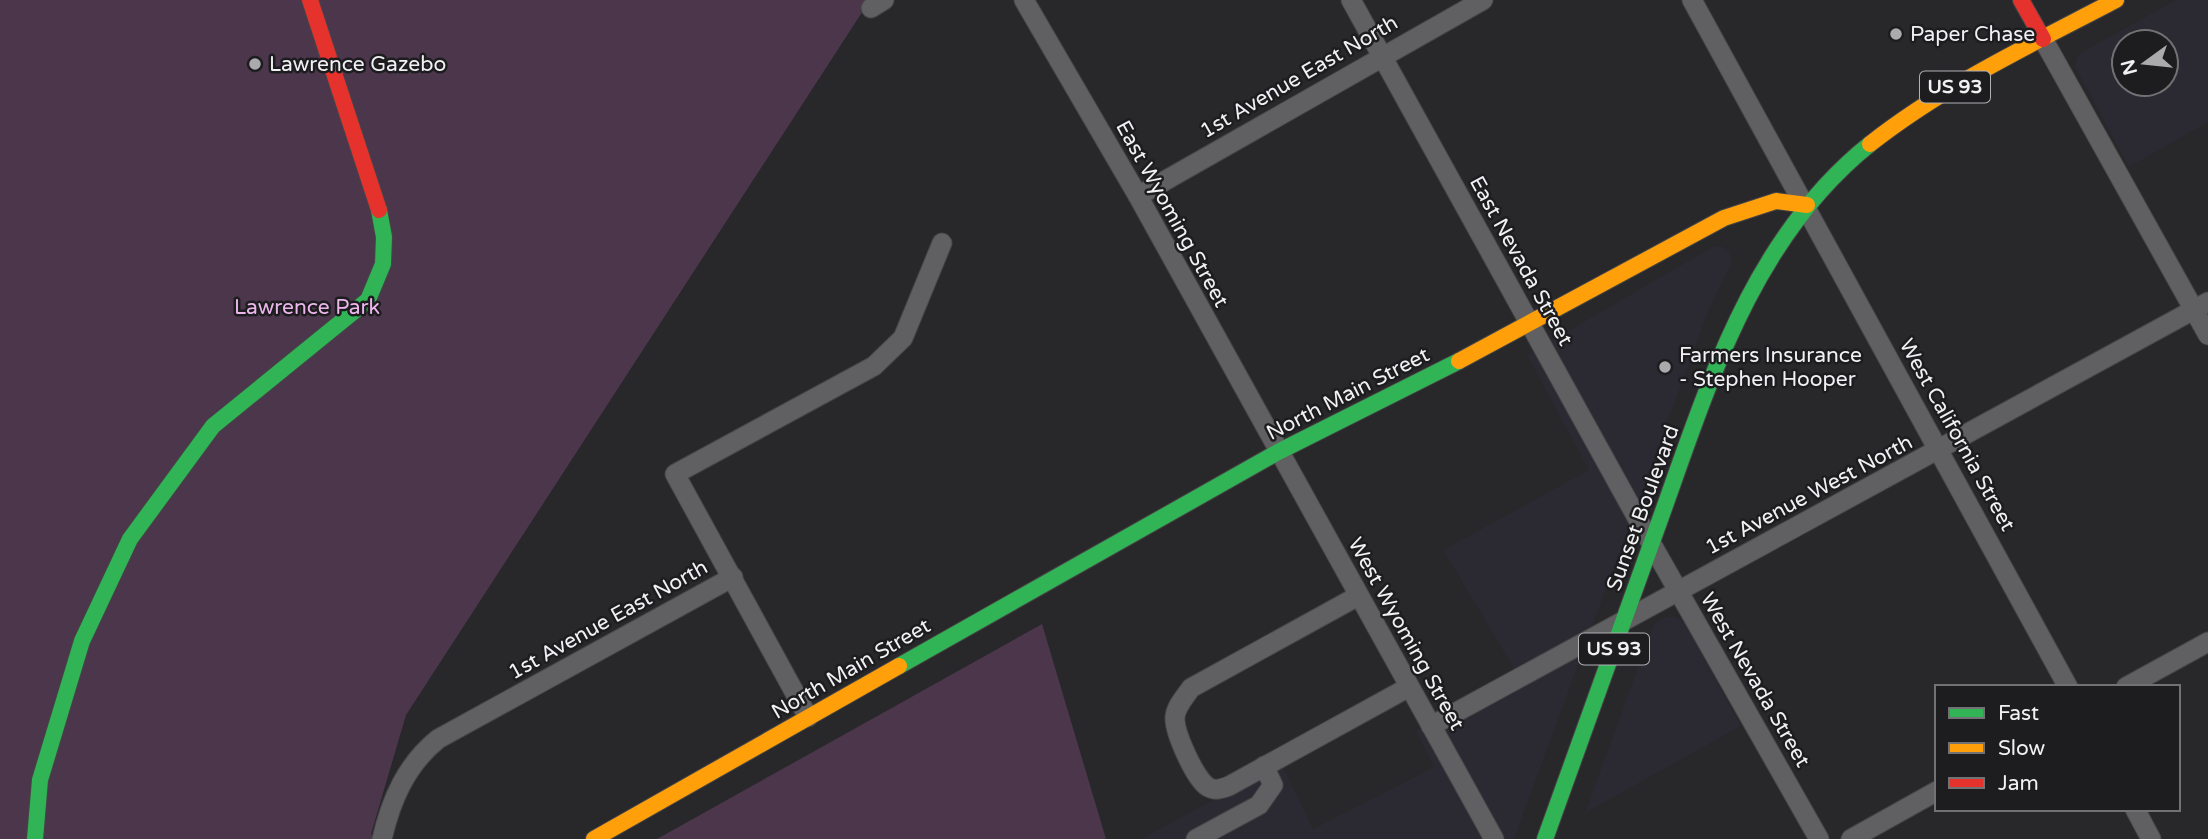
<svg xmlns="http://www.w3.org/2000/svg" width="2208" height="839" viewBox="0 0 2208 839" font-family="'Varela Round',sans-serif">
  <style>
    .built { fill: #2b2a33; fill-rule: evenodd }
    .green { fill: #4b364c }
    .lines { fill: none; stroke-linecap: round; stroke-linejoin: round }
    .street-casing { stroke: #464547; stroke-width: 21 }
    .fast-casing { stroke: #464547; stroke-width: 18 }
    .slow-casing { stroke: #464547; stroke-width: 18 }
    .jam-casing { stroke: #464547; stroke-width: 18 }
    .street { stroke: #606062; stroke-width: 19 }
    .fast { stroke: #30b455; stroke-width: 16 }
    .slow { stroke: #ff9f0a; stroke-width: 16 }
    .jam { stroke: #e5322d; stroke-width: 16 }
    .poi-dot { fill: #abaaad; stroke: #1d1d20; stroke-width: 2.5 }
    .labels { text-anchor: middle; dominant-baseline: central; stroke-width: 5; stroke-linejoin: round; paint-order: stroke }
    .shield { fill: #1d1d20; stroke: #b1b1b4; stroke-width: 2 }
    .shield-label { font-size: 19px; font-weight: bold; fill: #f1f1f4 }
    .poi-label { font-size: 21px; fill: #f1f1f4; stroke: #1d1d20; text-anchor: start }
    .street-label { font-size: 21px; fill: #f1f1f4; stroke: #1d1d20 }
    .park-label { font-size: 21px; fill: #ecb6ed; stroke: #1d1d20 }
  </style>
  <rect width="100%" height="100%" fill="#282729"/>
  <g class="built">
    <path d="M 2176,0 L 2208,0 L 2208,122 L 2129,167 L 2075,67 L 2076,59 L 2082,52 ZM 2124,42 L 2166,42 L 2166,84 L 2124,84 Z"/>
    <polygon points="1721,246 1729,252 1732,262 1709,309 1514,839 1141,839 1281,763 1313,829 1434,767 1416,731 1516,672 1443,550 1589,470 1527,355 1712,247"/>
    <polygon points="1665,617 1674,617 1684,622 1741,726 1585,813 1654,624"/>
  </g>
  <g class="green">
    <polygon points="0,0 870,0 406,715 371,834 374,839 0,839"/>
    <polygon points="1042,624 1106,839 657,839"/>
  </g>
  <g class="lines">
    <defs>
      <g id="street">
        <polyline points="1024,0 1138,196 1494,839"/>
        <polyline points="1351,0 1651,543 1819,839"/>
        <polyline points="1692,0 2068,687"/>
        <polyline points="871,8 884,0"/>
        <polyline points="2043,39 2208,335"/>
        <polyline points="1138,196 1483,0"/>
        <path d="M 1358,596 L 1191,688 C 1185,697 1176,706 1175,717 C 1174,732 1195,779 1208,787 C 1215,791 1221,789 1229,786 L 1409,687"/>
        <polyline points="2126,687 2208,642"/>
        <polyline points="808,717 675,474 874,366 903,338 942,243"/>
        <polyline points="1431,726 2208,302"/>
        <polyline points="2135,809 2151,839"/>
        <path d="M 382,839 C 391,800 406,765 438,739 L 733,577"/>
        <polyline points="1196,839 1259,805 1273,785 1264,766"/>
        <polyline points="1851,839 1937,791"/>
      </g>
      <g id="fast">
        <polyline points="899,666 1278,452 1459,361"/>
        <polyline points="35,839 40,780 82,641 130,539 213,426 368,300 383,264 384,237 379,210"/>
        <path d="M 1545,839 C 1581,739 1617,639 1653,539 C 1705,397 1747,242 1870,144"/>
      </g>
      <g id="slow">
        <path d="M 1870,144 C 1945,85 2032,44 2116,0"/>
        <polyline points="1459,361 1724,218 1776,201 1807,205"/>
        <polyline points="594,839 899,666"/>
      </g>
      <g id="jam">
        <polyline points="310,0 379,210"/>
        <polyline points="2021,0 2043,39"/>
      </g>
    </defs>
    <use href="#street" class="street-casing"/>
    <use href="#fast" class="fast-casing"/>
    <use href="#slow" class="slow-casing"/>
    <use href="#jam" class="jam-casing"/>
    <use href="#street" class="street"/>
    <use href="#fast" class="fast"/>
    <use href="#slow" class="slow"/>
    <use href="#jam" class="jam"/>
  </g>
  <g class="poi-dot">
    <circle cx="1896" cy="34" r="7"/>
    <circle cx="255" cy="64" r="7"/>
    <circle cx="1665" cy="367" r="7"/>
  </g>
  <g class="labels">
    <g class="shield">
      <rect x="1920" y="71.5" width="70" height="31" rx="5"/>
      <rect x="1579" y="633.5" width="70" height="31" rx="5"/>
    </g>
    <g class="shield-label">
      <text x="1955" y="87">US 93</text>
      <text x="1614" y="649">US 93</text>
    </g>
    <g class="poi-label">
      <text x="1910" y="34">Paper Chase</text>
      <text x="269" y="64">Lawrence Gazebo</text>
      <text x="1679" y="355">Farmers Insurance<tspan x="1679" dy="24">- Stephen Hooper</tspan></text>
    </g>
    <g class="street-label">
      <text transform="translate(1299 77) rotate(-30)">1st Avenue East North</text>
      <text transform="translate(1172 214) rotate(61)">East Wyoming Street</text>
      <text transform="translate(1521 261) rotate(61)">East Nevada Street</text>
      <text transform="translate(1348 394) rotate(-27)">North Main Street</text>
      <text transform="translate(1957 435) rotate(61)">West California Street</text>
      <text transform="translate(1809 495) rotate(-28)">1st Avenue West North</text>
      <text transform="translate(1643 508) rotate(-70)">Sunset Boulevard</text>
      <text transform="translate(608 620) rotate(-29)">1st Avenue East North</text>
      <text transform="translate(1406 634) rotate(61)">West Wyoming Street</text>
      <text transform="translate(851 669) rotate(-30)">North Main Street</text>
      <text transform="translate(1755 680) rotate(60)">West Nevada Street</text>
    </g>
    <g class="park-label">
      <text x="307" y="307">Lawrence Park</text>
    </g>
  </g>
  <rect x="1935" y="685" width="245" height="126" fill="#1d1d20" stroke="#727275" stroke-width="2"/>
  <rect x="1949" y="708" width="35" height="10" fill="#30b455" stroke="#727275" stroke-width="2"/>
  <text x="1998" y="720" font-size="21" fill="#f1f1f4">Fast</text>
  <rect x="1949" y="743" width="35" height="10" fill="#ff9f0a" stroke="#727275" stroke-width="2"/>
  <text x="1998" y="755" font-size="21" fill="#f1f1f4">Slow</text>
  <rect x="1949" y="778" width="35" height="10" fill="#e5322d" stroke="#727275" stroke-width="2"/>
  <text x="1998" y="790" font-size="21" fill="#f1f1f4">Jam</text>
  <g transform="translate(2145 63) rotate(255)"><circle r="33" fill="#1d1d20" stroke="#727275" stroke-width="2"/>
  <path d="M0-5L12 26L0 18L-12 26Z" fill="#abaaad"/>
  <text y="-10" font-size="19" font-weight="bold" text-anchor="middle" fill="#f1f1f4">N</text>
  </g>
</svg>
